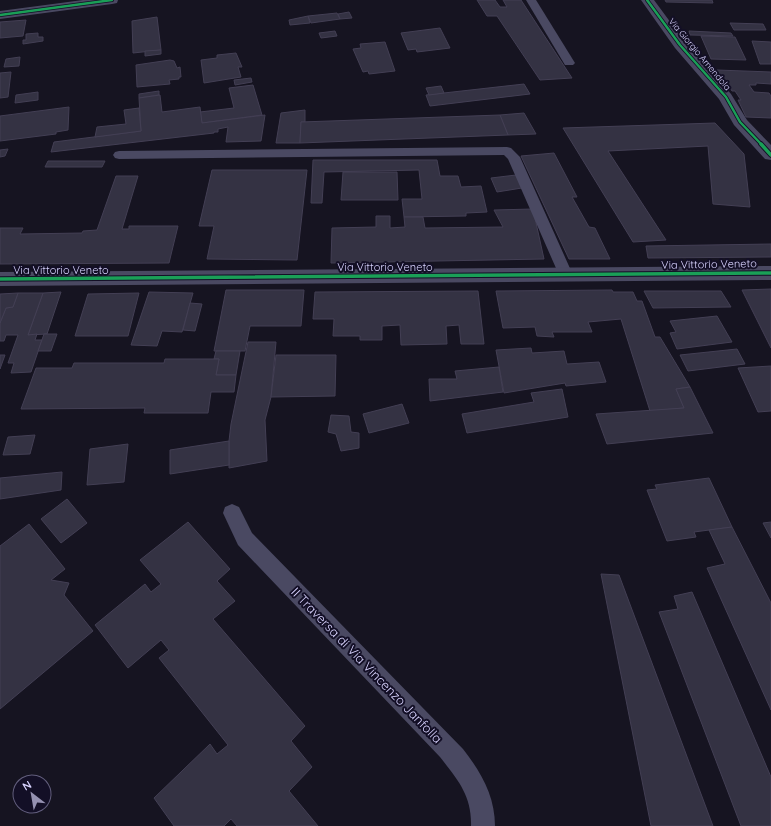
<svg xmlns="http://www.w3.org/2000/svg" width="771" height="826" viewBox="0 0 771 826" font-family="Quicksand,sans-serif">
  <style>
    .building { fill: #343243; stroke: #433f54 }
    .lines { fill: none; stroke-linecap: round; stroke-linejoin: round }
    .service { fill: #4a4962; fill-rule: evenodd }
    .minor { fill: #4a4962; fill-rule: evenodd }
    .cycleway-far1-casing { stroke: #130f26; stroke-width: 4 }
    .cycleway-casing { stroke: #130f26; stroke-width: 5.5 }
    .cycleway-far1 { stroke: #1a9f57; stroke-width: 2.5 }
    .cycleway { stroke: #1a9f57; stroke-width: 3.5 }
    .labels { text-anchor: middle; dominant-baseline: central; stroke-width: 4; stroke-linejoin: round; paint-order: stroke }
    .far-street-label { font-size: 9px; fill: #d9d4ff; stroke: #130f26 }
    .street-label { font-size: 11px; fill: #d9d4ff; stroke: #130f26 }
    .near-street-label { font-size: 13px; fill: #d9d4ff; stroke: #130f26 }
  </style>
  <rect width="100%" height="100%" fill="#161421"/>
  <g class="building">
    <polygon points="477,0 495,0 500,7 507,7 503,0 521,0 572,78 540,80 497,16 487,16"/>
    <polygon points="665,0 712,0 713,3 666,2"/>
    <polygon points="349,12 352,18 340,19 338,14"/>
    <polygon points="337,13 340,19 311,23 308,16"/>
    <polygon points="308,16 310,23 290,25 289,20"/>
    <polygon points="157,17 161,50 133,53 132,21"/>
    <polygon points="26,20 23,36 0,38 0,22"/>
    <polygon points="730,23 763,24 766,30 734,30"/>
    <polygon points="440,28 450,48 417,52 416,49 408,50 401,33"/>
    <polygon points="335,31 337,36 321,38 319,33"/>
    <polygon points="689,31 731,33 733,36 690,35"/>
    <polygon points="38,33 38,37 43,37 43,41 23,44 23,40 26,40 26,34"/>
    <polygon points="701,36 735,37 746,60 711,59"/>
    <polygon points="752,41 771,42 771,64 760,64"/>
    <polygon points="385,42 395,71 369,74 368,71 363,72 353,49 361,48 360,44"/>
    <polygon points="161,50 161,54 145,56 145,51"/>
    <polygon points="236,53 242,67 238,67 241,77 204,83 201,60 217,58 217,55"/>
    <polygon points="20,57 19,66 4,67 6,59"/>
    <polygon points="170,60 174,61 177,68 180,67 181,77 179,77 179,79 169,80 170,84 137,87 136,65"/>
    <polygon points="717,70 771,72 771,84 756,83 756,85 749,85 754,92 769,93 771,96 771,118 746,117 738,100 741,100 735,91 732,91"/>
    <polygon points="11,72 8,97 0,98 0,73"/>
    <polygon points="251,78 252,82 235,85 234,80"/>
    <polygon points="524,84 530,94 430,106 426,95"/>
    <polygon points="253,85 262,115 202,123 200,112 234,108 229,88"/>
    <polygon points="441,86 444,93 429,95 426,88"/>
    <polygon points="159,91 159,95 139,98 139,94"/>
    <polygon points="38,92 38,100 15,103 16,95"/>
    <polygon points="160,95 162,112 200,107 202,123 265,115 261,141 226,142 228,127 218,129 218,132 214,132 214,133 51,152 54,142 141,131 139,98"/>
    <polygon points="69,107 68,130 56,132 56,134 0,141 0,116"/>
    <polygon points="139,108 141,131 95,137 97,127 126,124 124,110"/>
    <polygon points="305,110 305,122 301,122 300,143 276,143 281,113"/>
    <polygon points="524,113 536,134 508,135 500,115"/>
    <polygon points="500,115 508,135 300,143 301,122"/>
    <polygon points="715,123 744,154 750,207 713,204 708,146 608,151 666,240 633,242 563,128"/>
    <polygon points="8,149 5,156 0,157 0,150"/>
    <polygon points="554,153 577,197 572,197 589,227 595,228 610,259 569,259 521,156"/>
    <polygon points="313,160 437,160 440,176 458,176 461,187 481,186 487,212 466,213 466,216 404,217 402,199 422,199 419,170 324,172 322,203 311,203"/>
    <polygon points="48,161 105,161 102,167 45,167"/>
    <polygon points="212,170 307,170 297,260 207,259 214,226 199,226"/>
    <polygon points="343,172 397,172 398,200 341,200"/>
    <polygon points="516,175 522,188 497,192 491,178"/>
    <polygon points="116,176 138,176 122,229 129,229 129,226 178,226 169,263 0,264 0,228 23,228 20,234 82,233 83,231 97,230"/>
    <polygon points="533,209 544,259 331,263 332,228 376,227 376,216 390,216 390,228 405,227 404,217 423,217 425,228 503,227 494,210"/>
    <polygon points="771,244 771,257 648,258 646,246"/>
    <polygon points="771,289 771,348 742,290"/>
    <polygon points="226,290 304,290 301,326 250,326 245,351 214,351"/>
    <polygon points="612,290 613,292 633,292 637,301 642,301 655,337 660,337 690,387 676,389 684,408 650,411 621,319 588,322 592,332 552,332 554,337 537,336 535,327 503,328 496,291"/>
    <polygon points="478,291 484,344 461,344 459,325 446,326 447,344 401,345 400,325 382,326 382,340 360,340 360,336 333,336 334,319 313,319 315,292"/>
    <polygon points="644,291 721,291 731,307 653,308"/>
    <polygon points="61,292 47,334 28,335 43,293"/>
    <polygon points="149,292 193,293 182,332 162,331 157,346 131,345"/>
    <polygon points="18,293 43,293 28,335 37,334 35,340 42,340 31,372 11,373 14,363 8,363 18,335 6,335 4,341 0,341 0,323 6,308 13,307"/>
    <polygon points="18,293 13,307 6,308 0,323 0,294"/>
    <polygon points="139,293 128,336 75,336 88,294"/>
    <polygon points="190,303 202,304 195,331 183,330"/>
    <polygon points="717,316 732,342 677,349 670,333 676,332 670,321"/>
    <polygon points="44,334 57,334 51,351 38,351"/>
    <polygon points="248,342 276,342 271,397 265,420 267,461 229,468 229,441 231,424"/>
    <polygon points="531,348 532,353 564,351 567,364 599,362 606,382 566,386 565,383 504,393 496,350"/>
    <polygon points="737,349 745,364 688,371 680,355"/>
    <polygon points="216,351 240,351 236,375 216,375 219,359 214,359"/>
    <polygon points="0,355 5,355 0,369"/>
    <polygon points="276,355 336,355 335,396 271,397"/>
    <polygon points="165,359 219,359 216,375 236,375 234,392 211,392 208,413 144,413 145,408 21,409 36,368 72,368 74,363 164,363"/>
    <polygon points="771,366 771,411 758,412 738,368"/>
    <polygon points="499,367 503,392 430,401 429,379 457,379 455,371"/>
    <polygon points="690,387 713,433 607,444 596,414 684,408 676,389"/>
    <polygon points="562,389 568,417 467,433 462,414 534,402 531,393"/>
    <polygon points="402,404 409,423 369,433 363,414"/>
    <polygon points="331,415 349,416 351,432 359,433 359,448 341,451 336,434 328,432"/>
    <polygon points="35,435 30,454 3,455 8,437"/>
    <polygon points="229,441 229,465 170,474 170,450"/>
    <polygon points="128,444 124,482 87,485 90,449"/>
    <polygon points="62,472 61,490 0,499 0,478"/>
    <polygon points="709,478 732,527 694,532 696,537 667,541 647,490 657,489 655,485"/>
    <polygon points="67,499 87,523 61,543 41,519"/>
    <polygon points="188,522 230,569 217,581 235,601 213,619 305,726 291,741 312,767 289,791 318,826 237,826 231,819 224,826 174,826 154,798 210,744 217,754 228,745 159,658 169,650 161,640 128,668 95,625 145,584 151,592 161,584 140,560"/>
    <polygon points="771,522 771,538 763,523"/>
    <polygon points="29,524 65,569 51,580 69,583 64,595 93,631 0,709 0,546"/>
    <polygon points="732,527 771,603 771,710 707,568 725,564 709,530"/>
    <polygon points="601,574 619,575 713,826 651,826"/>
    <polygon points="692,592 771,777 771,826 741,826 659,612 678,609 674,596"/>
  </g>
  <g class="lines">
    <g class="service">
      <polygon points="526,0 536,0 575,63 573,65 565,65"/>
      <polygon points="507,147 511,148 520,157 573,275 571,279 566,280 561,279 559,275 508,159 504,155 119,159 115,158 113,155 115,152 119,151"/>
      <path d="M 232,504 L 239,507 L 252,533 L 463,749 C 481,772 495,796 495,826 L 471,826 C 472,796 458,780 440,757 L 238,545 L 223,513 L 225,507 Z"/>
    </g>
    <g class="minor">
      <polygon points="83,0 118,0 117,3 112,4 0,19 0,11"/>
      <polygon points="641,0 654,0 685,42 731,94 747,120 771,145 771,160 765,159 734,125 719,99 675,48"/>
      <polygon points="771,266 771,280 0,286 0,272"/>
    </g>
    <defs>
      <g id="cycleway-far1">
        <polyline points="647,0 680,45 726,97 740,122 762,145"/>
        <polyline points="0,15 112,0"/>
      </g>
      <g id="cycleway">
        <polyline points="761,144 771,155"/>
        <polyline points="0,279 771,273"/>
      </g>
    </defs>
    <use href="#cycleway-far1" class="cycleway-far1-casing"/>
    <use href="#cycleway" class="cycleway-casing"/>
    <use href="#cycleway-far1" class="cycleway-far1"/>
    <use href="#cycleway" class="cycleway"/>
  </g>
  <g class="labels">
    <g class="far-street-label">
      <text transform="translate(700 54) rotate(50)">Via Giorgio Amendola</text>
    </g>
    <g class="street-label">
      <text transform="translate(709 264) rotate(-1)">Via Vittorio Veneto</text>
      <text x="385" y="267">Via Vittorio Veneto</text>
      <text x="61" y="270">Via Vittorio Veneto</text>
    </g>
    <g class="near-street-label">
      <text transform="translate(367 665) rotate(46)">II Traversa di Via Vincenzo Janfolla</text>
    </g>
  </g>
  <g transform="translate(32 794) rotate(329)"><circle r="19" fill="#130f26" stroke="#625e7d"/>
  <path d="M0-3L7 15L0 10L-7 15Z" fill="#9591b1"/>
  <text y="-6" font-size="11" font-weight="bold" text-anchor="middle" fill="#d9d4ff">N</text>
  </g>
</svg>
